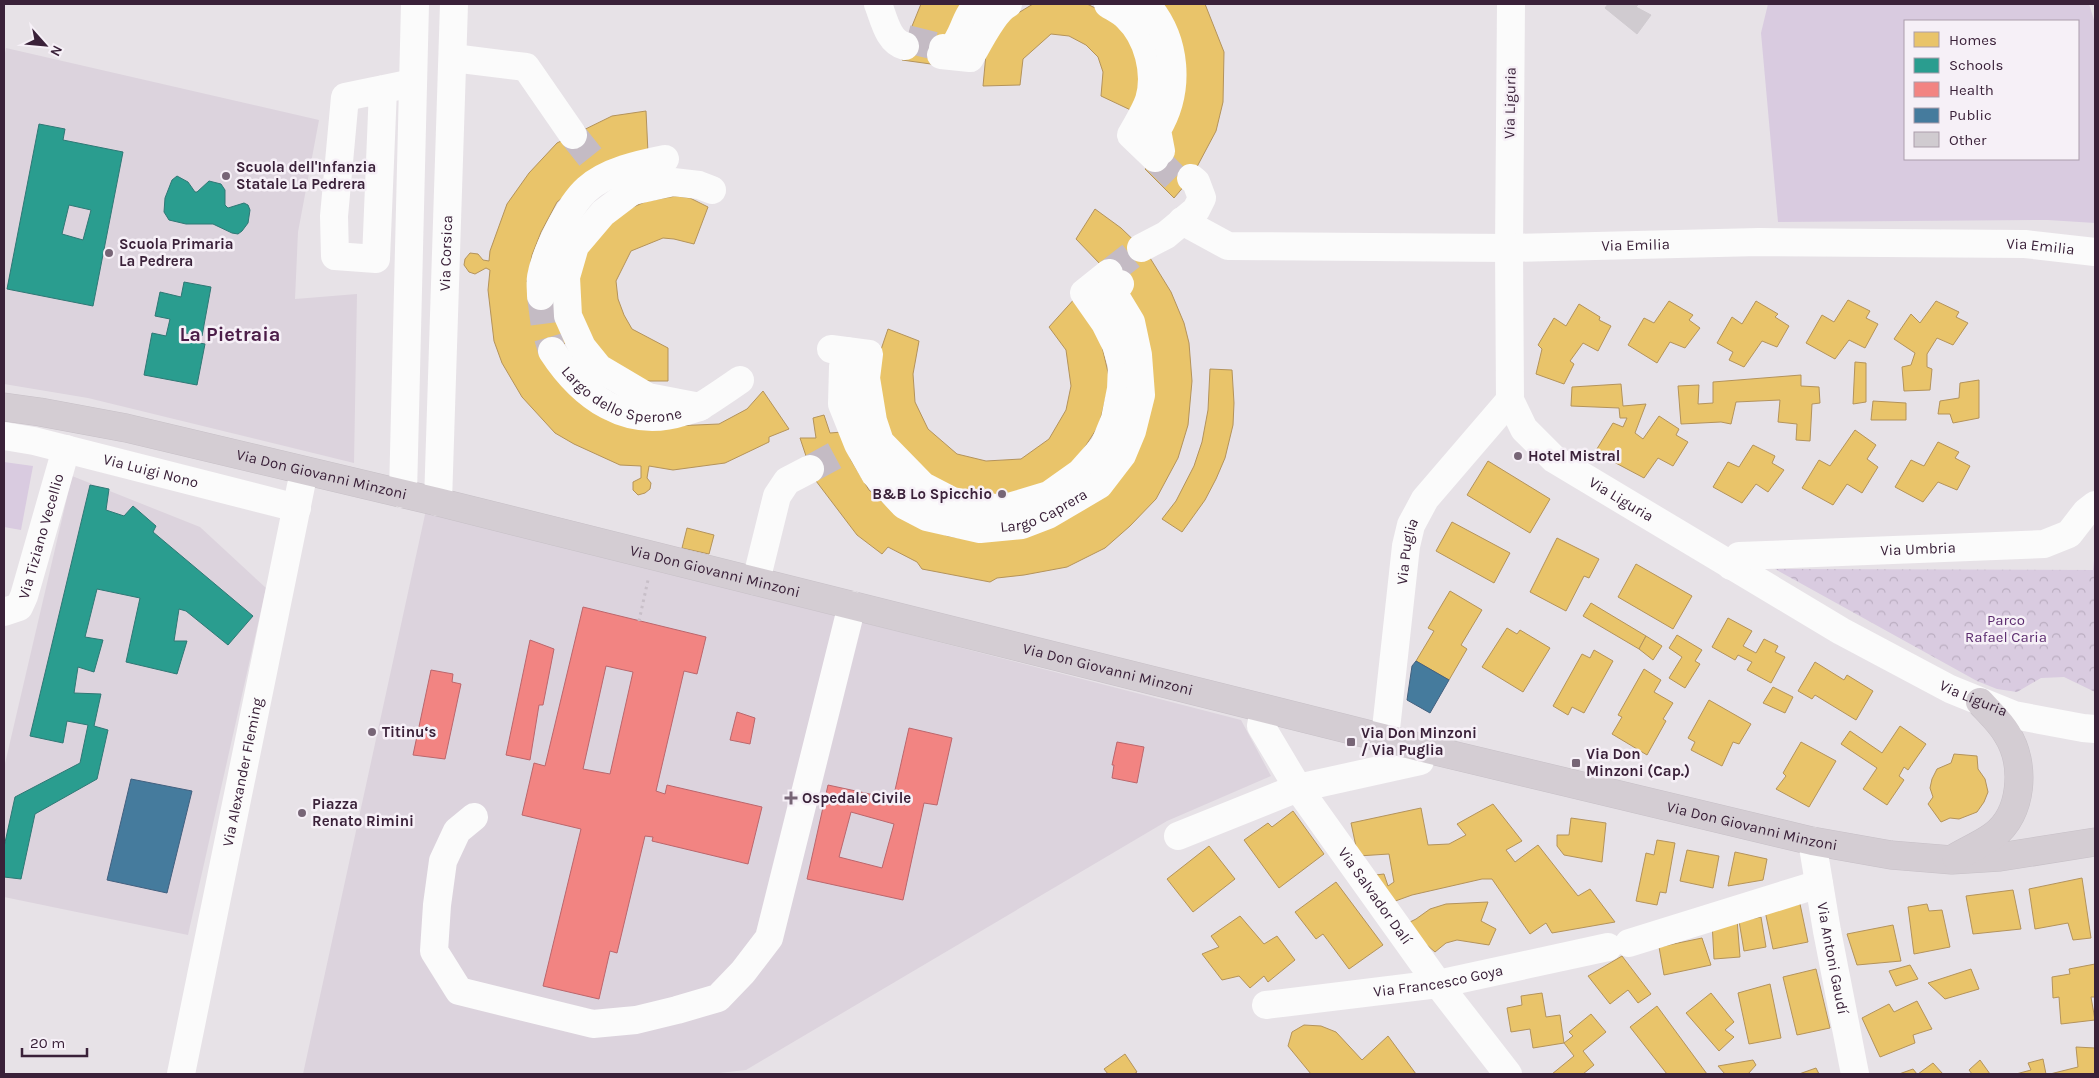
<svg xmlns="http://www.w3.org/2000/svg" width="2099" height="1078" viewBox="0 0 2099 1078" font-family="Karla,sans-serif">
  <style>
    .built { fill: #dcd3dd }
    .park { fill: url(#park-crowns) }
    .garden { fill: #d9cbe0; fill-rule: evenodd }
    .homes { fill: #e9c46a; stroke: #b4935b }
    .schools { fill: #2a9d8f; stroke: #2f7875; fill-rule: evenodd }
    .health { fill: #f28482; stroke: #bb666c; fill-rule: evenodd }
    .public { fill: #457b9d; stroke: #42607f }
    .building { fill: #d0cbd0; stroke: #d0cbd0 }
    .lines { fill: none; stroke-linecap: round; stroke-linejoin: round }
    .minor-tunnel { stroke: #c4bbc4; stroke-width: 28; stroke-dasharray: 28 14; stroke-linecap: butt }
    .major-casing { stroke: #c7c0c7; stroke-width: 29 }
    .path { stroke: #c8bfc8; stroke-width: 3; stroke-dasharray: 2.5 4; stroke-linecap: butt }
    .minor { stroke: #fbfbfb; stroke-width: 28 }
    .major { stroke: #d4cdd3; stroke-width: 28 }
    .poi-dot { fill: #776576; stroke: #f6f0f7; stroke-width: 2 }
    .labels { text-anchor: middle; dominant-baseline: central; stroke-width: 5; stroke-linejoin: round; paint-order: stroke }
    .street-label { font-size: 15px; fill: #3a2139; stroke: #f6f0f7 }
    .poi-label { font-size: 15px; font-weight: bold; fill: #3a2139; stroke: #f6f0f7; text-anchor: start }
    .park-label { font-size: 15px; fill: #5c2c6f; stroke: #f6f0f7 }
    .district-label { font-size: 20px; font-weight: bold; fill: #4b1d48; stroke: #f6f0f7 }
  </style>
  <defs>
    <pattern id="park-crowns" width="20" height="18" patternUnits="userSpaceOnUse" patternTransform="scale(1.25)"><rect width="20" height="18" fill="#d9cbe0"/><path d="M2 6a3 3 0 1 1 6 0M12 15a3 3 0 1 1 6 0" fill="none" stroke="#bbaec1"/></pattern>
  </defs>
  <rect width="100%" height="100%" fill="#e7e2e7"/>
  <g class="built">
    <polygon points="6,48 319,120 298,232 295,299 357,294 354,463 88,398 4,384 4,58"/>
    <polygon points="72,476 200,527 266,588 188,935 4,897 4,768"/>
    <polygon points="426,510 1241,720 1271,776 1167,821 746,1070 710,1074 303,1074"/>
  </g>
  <polygon class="park" points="2095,550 2095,692 2064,677 2041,678 2017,692 1997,689 1977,681 1775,569 2093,570"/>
  <g class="garden">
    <path d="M 1768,4 L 2089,4 L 2095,23 L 2095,223 L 2048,220 L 1778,222 L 1761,33 ZM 1905,21 L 2078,21 L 2078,159 L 1905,159 Z"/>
    <polygon points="4,462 33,466 21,530 4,527"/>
  </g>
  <g class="homes">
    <polygon points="921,4 966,4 938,65 902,60 908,36"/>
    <polygon points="1033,4 1087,4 1120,20 1141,59 1137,113 1101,96 1103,72 1098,57 1086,45 1069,36 1051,34 1023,59 1020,85 983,86 986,54 1005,21"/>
    <polygon points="1159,4 1205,4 1224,52 1223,102 1216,131 1191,178 1174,198 1145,169 1161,151"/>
    <polygon points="646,111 648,153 604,166 557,202 541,232 532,255 527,282 622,212 647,201 676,196 690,198 708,207 694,244 674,239 663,238 631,251 616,281 618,299 624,315 632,329 668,348 668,381 635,381 615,372 577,336 552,351 650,427 719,424 747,409 763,391 789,429 769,437 769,442 725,463 673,470 649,466 647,478 651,483 650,489 645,493 638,495 633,490 633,482 641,478 641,466 620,465 574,444 555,433 522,397 502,363 494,341 488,290 490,270 486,268 475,274 469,272 464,265 465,259 470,253 478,254 483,260 489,261 490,251 507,204 529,173 557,143 612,116"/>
    <polygon points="1095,209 1121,228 1147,253 1171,292 1184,323 1189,343 1192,381 1188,425 1178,458 1156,499 1130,526 1105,548 1067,567 1024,575 997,578 990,582 922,569 917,562 888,547 882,554 857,535 813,477 800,438 816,438 813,418 824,415 830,433 842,432 851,460 869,490 895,513 948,536 980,541 1141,426 1125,290 1076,239"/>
    <polygon points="1077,296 1100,338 1110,381 1099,425 1072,467 1034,490 985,499 943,485 904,458 881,416 874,370 888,329 919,341 913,374 915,402 928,429 957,454 986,461 1021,459 1049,439 1066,410 1071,386 1066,350 1049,327"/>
    <polygon points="1848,300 1870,311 1866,318 1878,324 1865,348 1849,340 1835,359 1806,343 1822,315 1834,322"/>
    <polygon points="1669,301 1693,315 1689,320 1700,328 1685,348 1670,342 1657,363 1628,345 1644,318 1654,323"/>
    <polygon points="1756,301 1778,314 1775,317 1789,326 1777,347 1762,341 1744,367 1729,360 1733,352 1717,343 1732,317 1742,324"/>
    <polygon points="1936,301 1959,312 1956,317 1968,323 1953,345 1937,338 1927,354 1927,367 1932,369 1930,390 1904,391 1902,367 1911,365 1915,353 1894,339 1911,314 1920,323"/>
    <polygon points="1579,304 1600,317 1599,320 1611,326 1598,351 1583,343 1570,361 1574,364 1564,384 1536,374 1542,349 1538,345 1554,318 1566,326"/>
    <polygon points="1855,362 1866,363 1866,402 1853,404"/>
    <polygon points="1210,369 1232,370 1234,403 1233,425 1225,458 1216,479 1205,500 1182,532 1162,519 1176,501 1194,466 1202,442 1208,410"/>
    <polygon points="1801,375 1801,386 1819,387 1820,403 1812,404 1810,441 1796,440 1797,424 1778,422 1780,400 1736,402 1731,424 1721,422 1681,424 1678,386 1699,385 1698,404 1713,403 1713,382"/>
    <polygon points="1979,380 1979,418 1953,423 1950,414 1938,414 1940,401 1959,398 1960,383"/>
    <polygon points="1621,384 1623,406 1646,404 1635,433 1643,439 1659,416 1679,429 1676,435 1688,442 1673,466 1658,458 1644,478 1595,452 1613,423 1623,427 1627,418 1620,418 1619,408 1571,406 1572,387"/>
    <polygon points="1873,401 1906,403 1906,420 1871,420"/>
    <polygon points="1855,430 1876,445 1867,459 1878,467 1862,493 1847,484 1833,505 1802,488 1819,460 1830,466"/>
    <polygon points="1938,442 1959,452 1955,458 1970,466 1957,490 1938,482 1923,502 1895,487 1911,460 1924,466"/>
    <polygon points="1753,445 1775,456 1772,463 1784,470 1768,492 1756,484 1742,503 1713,487 1728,462 1739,467"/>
    <polygon points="1488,461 1550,499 1530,533 1467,495"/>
    <polygon points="1452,522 1510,553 1494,583 1436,551"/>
    <polygon points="687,528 714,535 709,554 682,548"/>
    <polygon points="1557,538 1599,559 1589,578 1584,576 1566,611 1530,592"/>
    <polygon points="1636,564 1692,596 1673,629 1618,597"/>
    <polygon points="1450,591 1482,610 1461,645 1467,649 1449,680 1416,661 1434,631 1428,628"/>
    <polygon points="1591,603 1646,636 1639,649 1583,616"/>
    <polygon points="1728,618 1752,631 1743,646 1756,653 1764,639 1778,646 1775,652 1785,657 1771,683 1747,670 1752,662 1738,655 1735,660 1712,647"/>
    <polygon points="1507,628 1517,634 1520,630 1550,648 1523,692 1482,667"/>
    <polygon points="1677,635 1702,650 1695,661 1700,664 1685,688 1669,678 1682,657 1669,648"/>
    <polygon points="1646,636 1662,646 1653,660 1639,649"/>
    <polygon points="1594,650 1613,661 1584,713 1572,707 1568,715 1553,706 1582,654 1590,658"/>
    <polygon points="1815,662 1844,680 1847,675 1873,691 1856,720 1815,695 1812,699 1798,691"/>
    <polygon points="1644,669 1661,680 1654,692 1673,703 1663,719 1666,721 1647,755 1612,734 1622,717 1618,715"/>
    <polygon points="1773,687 1793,697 1785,713 1763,703"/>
    <polygon points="1709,700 1751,724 1739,744 1733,742 1722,766 1691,750 1695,742 1688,738"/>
    <polygon points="1900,726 1926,744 1908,770 1904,767 1899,776 1904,780 1887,805 1863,789 1877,768 1841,744 1850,731 1882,753"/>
    <polygon points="1801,742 1836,761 1809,807 1776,789 1786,776 1783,773"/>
    <polygon points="1954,754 1977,756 1978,769 1985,779 1988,792 1984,802 1977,812 1959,819 1950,818 1941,822 1928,804 1933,797 1930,788 1932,779 1937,769 1951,763"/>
    <polygon points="1493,804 1522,841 1506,850 1515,862 1538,845 1578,896 1590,889 1615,922 1552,933 1546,923 1530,934 1492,879 1482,879 1412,895 1387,904 1367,876 1384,874 1388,886 1394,882 1389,854 1358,856 1351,823 1421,808 1428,845 1449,844 1466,835 1457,824"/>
    <polygon points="1293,811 1324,854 1279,888 1244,840 1268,823 1272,827"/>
    <polygon points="1571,818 1606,823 1602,862 1564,855 1557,846 1557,835 1569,835"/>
    <polygon points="1657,840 1675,843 1666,893 1660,892 1657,905 1636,901 1646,853 1654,855"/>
    <polygon points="1209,846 1235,879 1193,912 1167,879"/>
    <polygon points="1687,850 1719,856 1713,888 1680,881"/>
    <polygon points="1735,852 1767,859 1763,880 1728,886"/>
    <polygon points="2082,878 2091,938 2073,940 2068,923 2035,929 2029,889"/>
    <polygon points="1336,882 1383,945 1349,969 1323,934 1316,939 1295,912"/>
    <polygon points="2013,890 2021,929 1973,934 1966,896"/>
    <polygon points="1488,902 1481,921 1496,929 1489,945 1457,940 1446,943 1435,952 1404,925 1416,919 1430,909 1446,904"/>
    <polygon points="1800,904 1808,942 1773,949 1765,911"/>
    <polygon points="1927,904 1929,911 1942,910 1950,947 1914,954 1908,907"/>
    <polygon points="1240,916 1264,944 1277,936 1295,960 1268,982 1264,976 1250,988 1239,976 1222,980 1202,954 1219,947 1211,936"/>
    <polygon points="1761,917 1766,947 1744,951 1739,921"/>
    <polygon points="1737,919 1740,957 1714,959 1712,922"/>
    <polygon points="1893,925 1901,961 1857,965 1847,934"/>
    <polygon points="1702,938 1711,965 1664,975 1659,947"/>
    <polygon points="1622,956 1651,994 1638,1003 1628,990 1610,1004 1588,976"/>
    <polygon points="2095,964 2095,997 2091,997 2095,1020 2061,1024 2059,997 2053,998 2052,977 2070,974 2069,969"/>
    <polygon points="1910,965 1918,979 1896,986 1889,971"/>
    <polygon points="1816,969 1830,1028 1797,1035 1783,977"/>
    <polygon points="1971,969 1979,989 1945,999 1928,983"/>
    <polygon points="1770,984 1781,1038 1749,1044 1738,993"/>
    <polygon points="1542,993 1546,1017 1560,1015 1564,1043 1573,1036 1569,1032 1591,1014 1606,1032 1583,1051 1594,1065 1583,1074 1552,1074 1574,1056 1564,1043 1533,1048 1530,1029 1511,1032 1507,1008 1522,1005 1521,996"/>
    <polygon points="1711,993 1734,1022 1725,1030 1734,1037 1719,1051 1686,1013"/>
    <polygon points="1917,1001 1932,1029 1913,1035 1915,1043 1880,1057 1862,1018 1889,1004 1894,1012"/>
    <polygon points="1657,1006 1707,1074 1667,1074 1630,1027"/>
    <polygon points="1304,1025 1321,1026 1336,1032 1362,1060 1388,1036 1416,1074 1311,1074 1288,1046 1292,1032"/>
    <polygon points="2076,1047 2095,1048 2095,1074 2050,1074 2078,1067"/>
    <polygon points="1125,1054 1137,1072 1134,1074 1108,1074 1104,1069"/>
    <polygon points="2043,1059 2046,1074 2016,1074 2031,1070 2028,1063"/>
    <polygon points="1753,1060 1756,1065 1748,1074 1725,1074 1718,1066"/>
    <polygon points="1980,1060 1990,1074 1972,1074 1969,1070"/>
    <polygon points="1933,1063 1943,1074 1918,1074"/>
    <polygon points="1816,1068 1819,1074 1799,1074"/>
    <polygon points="1913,1069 1917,1074 1899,1074"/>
  </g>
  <g class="schools">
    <path d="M 39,124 L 65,129 L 63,140 L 123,152 L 93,306 L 7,289 ZM 69,205 L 91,210 L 83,240 L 62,234 Z"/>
    <polygon points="177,176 188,182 195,192 197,192 209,181 221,184 225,190 225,205 228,208 244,203 248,205 250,210 248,223 242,231 238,234 232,233 213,224 186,224 169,220 164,212 165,198 172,180"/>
    <polygon points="184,282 211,287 202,336 186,333 184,340 205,344 197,385 144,375 152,333 166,336 170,319 155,316 160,292 181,297"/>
    <polygon points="90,485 109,489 106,510 124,516 133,506 156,526 153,532 253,616 228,645 186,611 179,609 174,641 187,641 177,674 126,662 140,598 97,589 85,637 103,640 94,672 78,667 74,693 101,694 94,726 108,730 97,779 35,814 21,879 4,877 4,847 15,797 80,763 88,725 67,721 63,743 30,736"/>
  </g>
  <g class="health">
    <path d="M 583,607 L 706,637 L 697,674 L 684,671 L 656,791 L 665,794 L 667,785 L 762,807 L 748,864 L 652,841 L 653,837 L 645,836 L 617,953 L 610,951 L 599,999 L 543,986 L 581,829 L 522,815 L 534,763 L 545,766 ZM 606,666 L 633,672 L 610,774 L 583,769 Z"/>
    <polygon points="530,640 554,649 543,705 539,705 530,760 506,755"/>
    <polygon points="431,670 453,674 452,682 461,684 445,759 413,755"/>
    <polygon points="737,712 755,718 750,744 730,740"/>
    <path d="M 909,728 L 952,738 L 937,805 L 924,803 L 903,900 L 807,879 L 828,785 L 893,799 ZM 851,812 L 894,824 L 882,868 L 839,857 Z"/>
    <polygon points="1117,742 1144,747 1137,783 1112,778 1114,765 1112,765"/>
  </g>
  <g class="public">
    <polygon points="1416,661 1449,680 1430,713 1407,700 1412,666"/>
    <polygon points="131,779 192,791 167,893 107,880"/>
  </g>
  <polygon class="building" points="1608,4 1639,4 1636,7 1651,15 1637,34 1605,8"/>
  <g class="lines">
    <g class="minor-tunnel">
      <polyline points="907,39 943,48"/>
      <polyline points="573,135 600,169"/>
      <polyline points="1155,158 1184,187"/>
      <polyline points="1109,273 1141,248"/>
      <polyline points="541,296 545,327 552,351"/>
      <polyline points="810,469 847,449"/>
    </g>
    <defs>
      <g id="major">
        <path id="s14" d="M 4,407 L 40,412 L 126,428 L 438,502 L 1423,748 L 1812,841 L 1891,855 L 1952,860 L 2000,857 L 2095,842"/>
        <path d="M 1956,857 C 1968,850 1982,844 1993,836 C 2023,814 2026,764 2007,734 C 2001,723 1989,712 1980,702"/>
      </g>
    </defs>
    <use href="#major" class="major-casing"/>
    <polyline class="path" points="639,621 648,580"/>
    <g class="minor">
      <path d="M 878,4 C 884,19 888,42 905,46"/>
      <path d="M 1108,4 C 1114,8 1122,12 1127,17 C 1148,37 1157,73 1149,100 C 1145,112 1137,124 1131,135 L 1155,158"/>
      <path d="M 1146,4 C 1177,39 1181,90 1157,130 L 1161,151"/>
      <path id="s1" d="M 1511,4 L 1509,248 L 1510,400 L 1524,429 L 1554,459 L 1841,631 L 1950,689 L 2014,715 L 2083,728 L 2095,729"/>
      <path d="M 943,48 L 950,50 C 964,38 964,15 979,4"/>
      <path d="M 941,55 L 970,58 C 978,44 994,11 1008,4"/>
      <polyline points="453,58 526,67 573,135"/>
      <polyline points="383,89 376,259 335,256 334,216 345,97 413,83"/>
      <path id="s2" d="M 1182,221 L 1228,246 L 1509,248 L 1759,242 L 2025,244 L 2095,252"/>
      <polyline points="1141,248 1166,235 1196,210 1202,198 1196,182 1191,178"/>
      <path d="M 541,296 C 541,290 540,283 541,277 C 545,253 569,205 587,189 C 607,171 640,164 665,159"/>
      <polyline points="831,349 869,354 866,378 873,421 880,442 923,486 952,501 1002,509 1049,495 1080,473 1104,446 1115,419 1121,389 1122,365 1116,345 1105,323 1084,293 1109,273"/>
      <path id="s3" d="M 552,351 C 582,397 627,430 683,412 C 689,410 696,409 701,406 C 714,398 727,389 740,380"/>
      <path id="s4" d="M 847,351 L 843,367 L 842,404 L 858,444 L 875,474 L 904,505 L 927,517 L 980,529 L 1022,525 L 1048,515 L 1099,485 L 1122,455 L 1132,431 L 1141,395 L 1138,355 L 1131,322 L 1111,289 L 1120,284"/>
      <polyline points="700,407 648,397 599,368 582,347 568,316 566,277 575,246 603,213 632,191 673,182 699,185 712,190"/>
      <path id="s5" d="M 4,436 L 34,441 L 297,508"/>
      <polyline points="403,494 415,4"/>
      <path id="s6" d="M 438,502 L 454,4"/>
      <path id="s7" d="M 1731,566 L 1739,556 L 2044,544 L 2069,534 L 2086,512 L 2095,505"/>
      <polyline points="756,581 777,496 787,481 810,469"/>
      <path id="s8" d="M 4,612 L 19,607 L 24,596 L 66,449"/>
      <path id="s9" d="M 1264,709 L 1261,726 L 1298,788 L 1438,984 L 1508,1074"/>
      <path id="s10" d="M 1385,738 L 1406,546 L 1411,525 L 1425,499 L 1510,400"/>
      <polyline points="474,817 457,831 443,861 437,905 434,951 459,991 593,1024 636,1020 677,1010 718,998 743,972 769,938 852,605"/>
      <polyline points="1178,836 1298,788 1420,761 1423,748"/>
      <path id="s11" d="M 1812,841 L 1827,931 L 1855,1074"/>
      <polyline points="1629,943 1819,884"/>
      <path id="s12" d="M 1266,1005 L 1438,984 L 1608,947"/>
      <path id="s13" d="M 181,1074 L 304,471"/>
    </g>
    <use href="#major" class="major"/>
  </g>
  <g class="poi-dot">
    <circle cx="226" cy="176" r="5"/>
    <circle cx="109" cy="253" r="5"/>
    <circle cx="1518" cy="456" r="5"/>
    <circle cx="1002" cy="494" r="5"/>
    <circle cx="372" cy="732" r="5"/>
    <rect x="1346" y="737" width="10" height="10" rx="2.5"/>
    <rect x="1571" y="758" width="10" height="10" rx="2.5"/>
    <path d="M788.5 790.5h5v5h5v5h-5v5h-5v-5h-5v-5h5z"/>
    <circle cx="302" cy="813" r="5"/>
  </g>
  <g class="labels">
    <g class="street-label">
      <text transform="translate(1510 103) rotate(-89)">Via Liguria</text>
      <text stroke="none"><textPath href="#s2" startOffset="460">Via Emilia</textPath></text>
      <text stroke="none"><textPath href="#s2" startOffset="865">Via Emilia</textPath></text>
      <text stroke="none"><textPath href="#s6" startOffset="249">Via Corsica</textPath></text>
      <text stroke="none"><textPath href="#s3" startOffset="88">Largo dello Sperone</textPath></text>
      <text stroke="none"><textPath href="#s5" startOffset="151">Via Luigi Nono</textPath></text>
      <text stroke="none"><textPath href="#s14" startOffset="325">Via Don Giovanni Minzoni</textPath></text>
      <text stroke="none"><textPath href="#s1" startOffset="549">Via Liguria</textPath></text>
      <text stroke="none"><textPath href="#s4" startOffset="321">Largo Caprera</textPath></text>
      <text stroke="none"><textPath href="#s8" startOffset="90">Via Tiziano Vecellio</textPath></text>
      <text stroke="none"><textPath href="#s7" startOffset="192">Via Umbria</textPath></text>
      <text stroke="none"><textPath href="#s10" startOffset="188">Via Puglia</textPath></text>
      <text stroke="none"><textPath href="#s14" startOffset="730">Via Don Giovanni Minzoni</textPath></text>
      <text stroke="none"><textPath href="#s14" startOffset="1135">Via Don Giovanni Minzoni</textPath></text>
      <text stroke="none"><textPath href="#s1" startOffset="954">Via Liguria</textPath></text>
      <text stroke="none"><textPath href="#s13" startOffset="308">Via Alexander Fleming</textPath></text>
      <text stroke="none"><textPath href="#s14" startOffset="1798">Via Don Giovanni Minzoni</textPath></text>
      <text stroke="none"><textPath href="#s9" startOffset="222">Via Salvador Dalí</textPath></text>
      <text stroke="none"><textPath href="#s11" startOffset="119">Via Antoni Gaudí</textPath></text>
      <text stroke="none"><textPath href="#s12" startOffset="174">Via Francesco Goya</textPath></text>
    </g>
    <g class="poi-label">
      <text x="236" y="167">Scuola dell'Infanzia<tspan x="236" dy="17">Statale La Pedrera</tspan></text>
      <text x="119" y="244">Scuola Primaria<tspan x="119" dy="17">La Pedrera</tspan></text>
      <text x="1528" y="456">Hotel Mistral</text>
      <text x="992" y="494" text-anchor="end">B&amp;B Lo Spicchio</text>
      <text x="382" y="732">Titinu‘s</text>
      <text x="1361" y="733">Via Don Minzoni<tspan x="1361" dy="17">/ Via Puglia</tspan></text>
      <text x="1586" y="754">Via Don<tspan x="1586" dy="17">Minzoni (Cap.)</tspan></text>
      <text x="802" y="798">Ospedale Civile</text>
      <text x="312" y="804">Piazza<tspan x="312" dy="17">Renato Rimini</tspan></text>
    </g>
    <g class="park-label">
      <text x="2006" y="620">Parco<tspan x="2006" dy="17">Rafael Caria</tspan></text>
    </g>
    <g class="district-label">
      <text x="230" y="334">La Pietraia</text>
    </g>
  </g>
  <rect width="2099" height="1078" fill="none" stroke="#3a2139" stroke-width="10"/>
  <rect x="1904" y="20" width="175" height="140" fill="#f6f0f7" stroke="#ab9dab"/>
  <rect x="1914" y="32" width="25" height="15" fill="#e9c46a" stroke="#ab9dab"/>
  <text x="1949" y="45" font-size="15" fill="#3a2139">Homes</text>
  <rect x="1914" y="58" width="25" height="15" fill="#2a9d8f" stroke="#ab9dab"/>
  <text x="1949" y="70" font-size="15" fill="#3a2139">Schools</text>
  <rect x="1914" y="82" width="25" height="15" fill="#f28482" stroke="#ab9dab"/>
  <text x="1949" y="95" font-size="15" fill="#3a2139">Health</text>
  <rect x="1914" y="108" width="25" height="15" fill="#457b9d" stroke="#ab9dab"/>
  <text x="1949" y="120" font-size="15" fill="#3a2139">Public</text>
  <rect x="1914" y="132" width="25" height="15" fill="#d0cbd0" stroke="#ab9dab"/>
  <text x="1949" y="145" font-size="15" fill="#3a2139">Other</text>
  <g transform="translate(45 45) rotate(117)" stroke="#f6f0f7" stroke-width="4" paint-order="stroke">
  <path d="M0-4L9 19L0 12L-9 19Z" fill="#3a2139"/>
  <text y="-8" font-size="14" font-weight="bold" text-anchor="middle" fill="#3a2139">N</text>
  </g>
  <path d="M22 1048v8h65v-8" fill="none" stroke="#3a2139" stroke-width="2.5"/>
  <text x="30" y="1048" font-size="15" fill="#3a2139" stroke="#f6f0f7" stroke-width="4" paint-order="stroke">20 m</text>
</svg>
